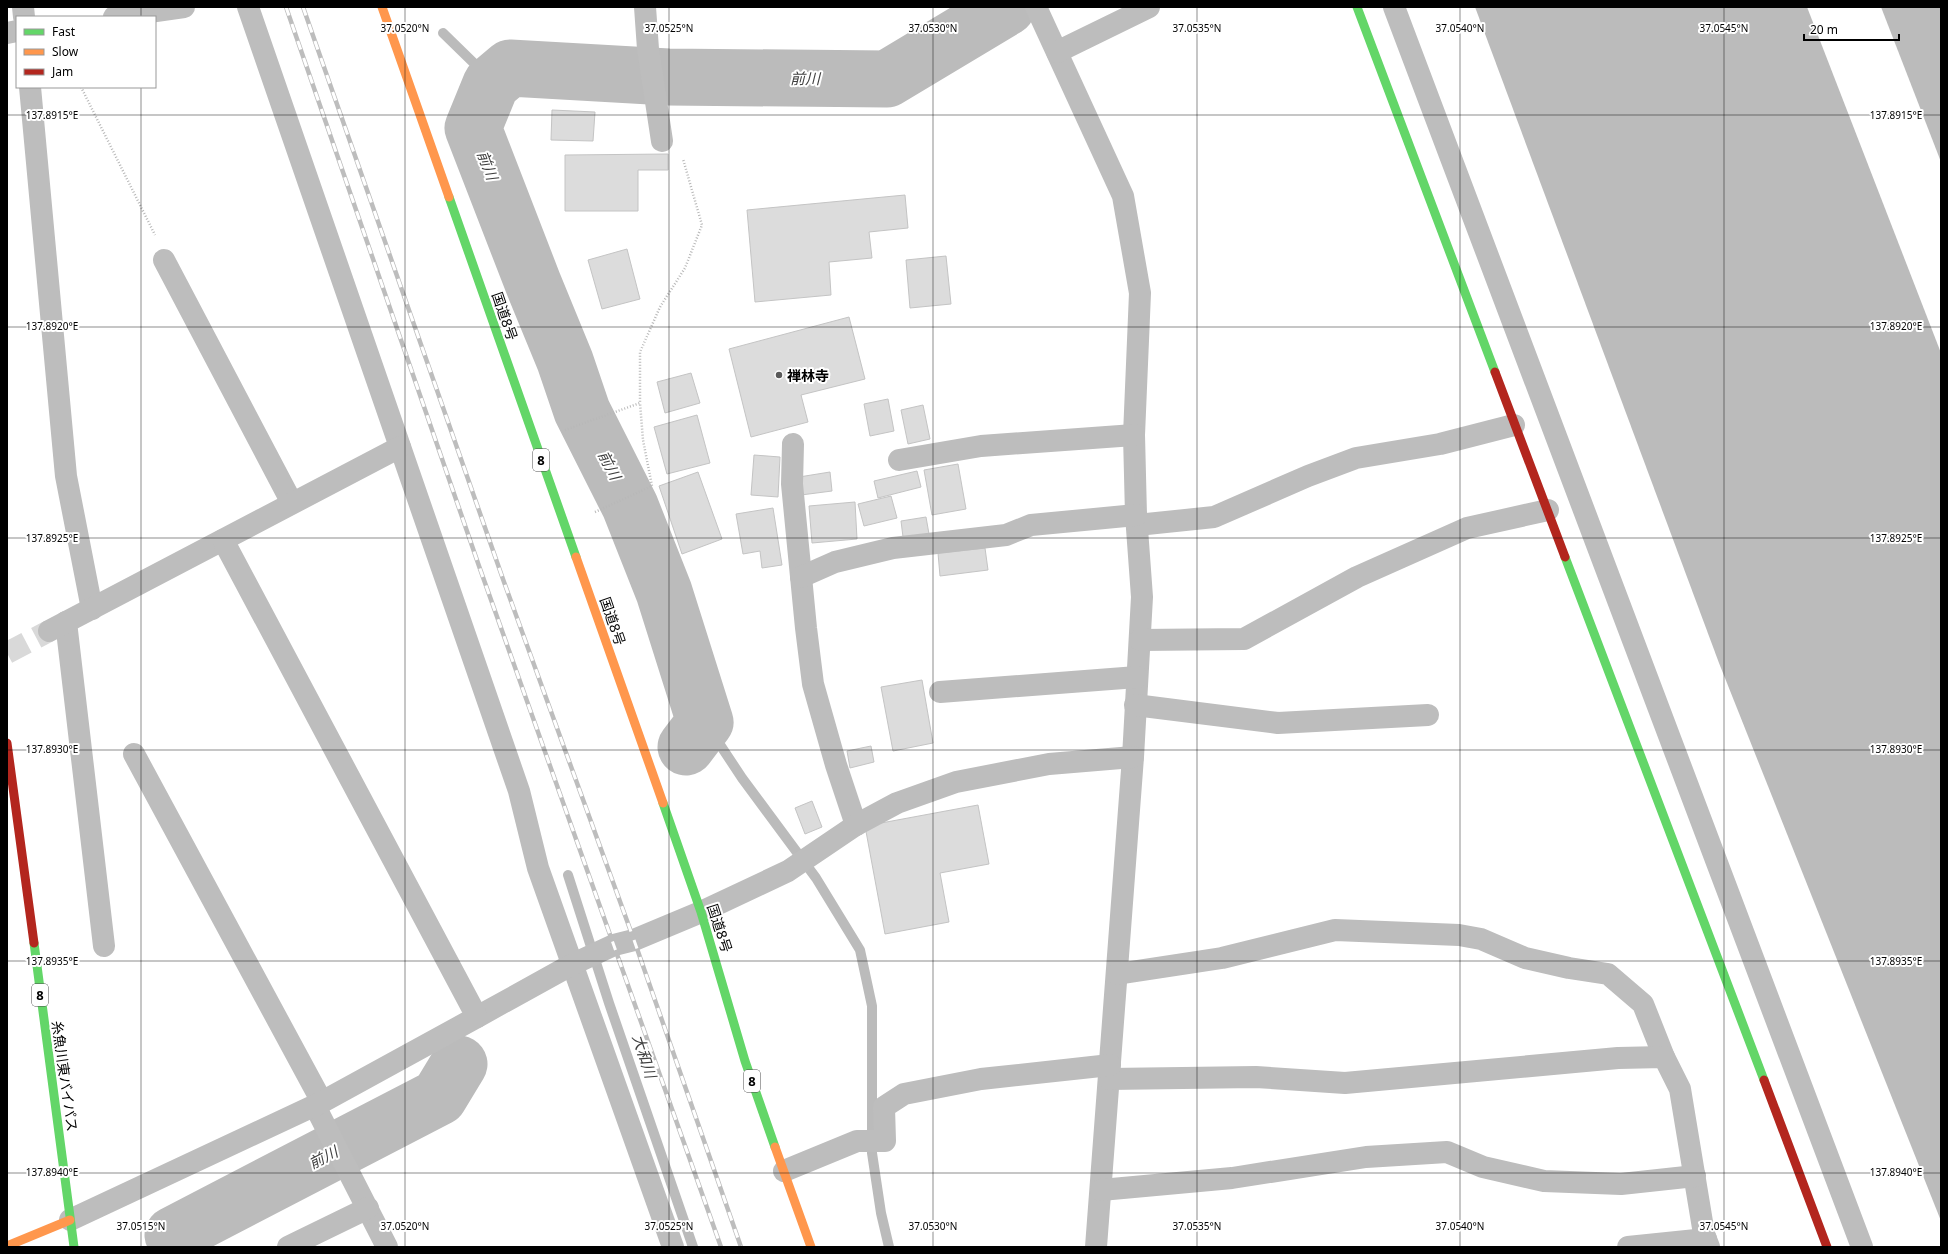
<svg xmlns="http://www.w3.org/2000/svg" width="1948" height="1254" viewBox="0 0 1948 1254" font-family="'Noto Sans','Noto Sans JP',sans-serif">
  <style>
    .water { fill: #bbb }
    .pier { fill: #fff }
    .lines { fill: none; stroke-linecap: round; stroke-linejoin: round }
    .stream { stroke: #bbb; stroke-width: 10 }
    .river { stroke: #bbb; stroke-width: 57 }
    .building { fill: #dcdcdc; stroke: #c4c4c4 }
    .street-tunnel { stroke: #d9d9d9; stroke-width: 22; stroke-dasharray: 22 11; stroke-linecap: butt }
    .path { stroke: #b8b8b8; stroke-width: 2.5; stroke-dasharray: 1 2; stroke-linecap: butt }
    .street { stroke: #bdbdbd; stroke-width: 22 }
    .fast { stroke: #63d668; stroke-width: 9 }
    .slow { stroke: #ff974d; stroke-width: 9 }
    .jam { stroke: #b3261e; stroke-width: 9 }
    .rail-casing { stroke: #bdbdbd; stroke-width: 4.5 }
    .rail { stroke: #fff; stroke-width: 3; stroke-dasharray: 9; stroke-linecap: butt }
    .ticks { fill: none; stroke: #000; stroke-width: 1; stroke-opacity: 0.45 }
    .poi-dot { fill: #595959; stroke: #fff; stroke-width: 1.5 }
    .labels { text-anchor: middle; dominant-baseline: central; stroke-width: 4; stroke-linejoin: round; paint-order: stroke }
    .shield { fill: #fff; stroke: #4c4c4c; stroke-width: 1 }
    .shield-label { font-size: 13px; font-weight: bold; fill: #000 }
    .street-label { font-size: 14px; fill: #000; stroke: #fff }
    .poi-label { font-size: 14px; font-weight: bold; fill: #000; stroke: #fff; text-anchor: start }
    .water-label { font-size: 15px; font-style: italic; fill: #3f3f3f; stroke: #fff }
    .ticks-label { font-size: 10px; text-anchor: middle; fill: #000; stroke: #fff; stroke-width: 4; stroke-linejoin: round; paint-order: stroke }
  </style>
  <rect width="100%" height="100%" fill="#fff"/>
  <polygon class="water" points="1475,7 1941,7 1941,1221 1719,663"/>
  <polygon class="pier" points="1807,7 1881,7 1941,162 1941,353"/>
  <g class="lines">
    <g class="stream">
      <polyline points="443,33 483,72 499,77"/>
      <polyline points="705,722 742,778 816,878 860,950 872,1006 872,1153 881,1213 889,1247"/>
      <polyline points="568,875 609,1003 693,1247"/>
    </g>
    <g class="river">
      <polyline points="686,747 705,722 664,592 630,506 582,411 565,361 533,283 473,128 491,84 510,68 668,77 887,79 1007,7"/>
      <polyline points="173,1235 439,1097 459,1064"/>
    </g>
  </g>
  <g class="building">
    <polygon points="552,110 595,112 593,141 551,140"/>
    <polygon points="668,154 668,170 638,170 638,211 565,211 565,155"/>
    <polygon points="905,195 908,228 869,232 872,258 829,262 831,295 755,302 747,210"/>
    <polygon points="627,249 640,299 602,309 588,260"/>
    <polygon points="946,256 951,304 910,308 906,260"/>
    <polygon points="849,317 865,379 801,395 808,422 751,437 729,349"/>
    <polygon points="691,373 700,403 665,413 657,382"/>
    <polygon points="888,399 894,431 870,436 864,404"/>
    <polygon points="923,405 930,439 908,444 901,410"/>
    <polygon points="697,415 710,463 667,474 654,427"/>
    <polygon points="754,455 780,457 778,497 751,495"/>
    <polygon points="958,464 966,509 932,515 924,470"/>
    <polygon points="917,471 921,487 878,498 874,481"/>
    <polygon points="698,472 722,539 682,554 659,486"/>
    <polygon points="830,472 832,491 801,495 799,477"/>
    <polygon points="891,496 897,518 864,526 858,504"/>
    <polygon points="855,502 857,539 812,543 809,506"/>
    <polygon points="773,508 782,565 762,568 760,551 743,554 736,514"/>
    <polygon points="926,517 929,534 903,537 901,521"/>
    <polygon points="985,548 988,570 940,576 938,553"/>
    <polygon points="922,680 933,743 893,751 881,687"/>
    <polygon points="871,746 874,762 850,768 847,751"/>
    <polygon points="812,801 822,827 805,834 795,808"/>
    <polygon points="978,805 989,864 940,873 949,922 885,934 865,826"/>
  </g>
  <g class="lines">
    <polyline class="street-tunnel" points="7,653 49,631"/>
    <g class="path">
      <polyline points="81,87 155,235"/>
      <polyline points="565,430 640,403 640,352 660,307 685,268 702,225 683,159"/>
      <polyline points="595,512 652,486 643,440 640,403"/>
    </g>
    <g class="street">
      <polyline points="23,7 24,17"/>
      <polyline points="248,7 519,791 538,868 673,1247"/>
      <polyline points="645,7 648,49 662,141"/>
      <polyline points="1036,7 1123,196 1140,293 1134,435 1136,515 1142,597 1133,757 1096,1247"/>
      <polyline points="1394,7 1862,1247"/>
      <polyline points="114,17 184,7"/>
      <polyline points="7,33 17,31"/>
      <polyline points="1057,52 1149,7"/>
      <polyline points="30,87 66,476 92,609"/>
      <polyline points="164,260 292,503"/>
      <polyline points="793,444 792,484 806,628 813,684 836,765 856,825"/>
      <polyline points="899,460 981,446 1134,435"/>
      <polyline points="1137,525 1214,517 1308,476 1356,458 1440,444 1514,425"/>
      <polyline points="801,577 835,562 893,548 1006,535 1031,525 1136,515"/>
      <polyline points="66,622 104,946"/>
      <polyline points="49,631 400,447"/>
      <polyline points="1140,640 1244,639 1357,577 1467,528 1548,510"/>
      <polyline points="940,692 1137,677"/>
      <polyline points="1135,705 1278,723 1428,715"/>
      <polyline points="134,754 322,1102"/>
      <polyline points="1117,974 1222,958 1335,930 1459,935 1481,939 1525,958 1569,968 1608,974 1643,1004 1664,1057"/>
      <polyline points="477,1017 571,965 614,945 634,940 701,912 788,871 856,825 897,803 956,782 1049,764 1133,757"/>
      <polyline points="1109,1079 1256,1077 1345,1083 1618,1058 1664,1057 1680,1089 1704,1234 1709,1247"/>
      <polyline points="315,1106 387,1247"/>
      <polyline points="784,1171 857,1141 885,1141 884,1107 904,1094 981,1079 1110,1065"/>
      <polyline points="1101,1190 1232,1178 1366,1157 1447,1152 1483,1167 1544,1181 1621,1184 1695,1176"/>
      <polyline points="70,1220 322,1102 477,1017 223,540"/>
      <polyline points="288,1247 368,1208"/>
      <polyline points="1628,1247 1706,1239"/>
    </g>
    <g class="fast">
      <polyline points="1357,7 1495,372"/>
      <polyline points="449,197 576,557"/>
      <polyline points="1565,557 1764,1080"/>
      <polyline points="663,803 701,912 745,1061 775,1147"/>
      <polyline points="34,943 74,1247"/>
    </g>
    <g class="slow">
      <polyline points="382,7 449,197"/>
      <polyline points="576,557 663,803"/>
      <polyline points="775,1147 811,1247"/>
      <polyline points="7,1246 70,1220"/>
    </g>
    <g class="jam">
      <polyline points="1495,372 1565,557"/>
      <polyline points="7,743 34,943"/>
      <polyline points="1764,1080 1827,1247"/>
    </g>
    <defs>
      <g id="rail">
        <polyline points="286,7 479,566 721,1247"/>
        <polyline points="303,7 504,582 634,940 741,1247"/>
      </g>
    </defs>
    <use href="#rail" class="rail-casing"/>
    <use href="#rail" class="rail"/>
  </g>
  <path class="ticks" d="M 141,7 L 141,17M 405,7 L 405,1247M 669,7 L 669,1247M 933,7 L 933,1247M 1197,7 L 1197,1247M 1460,7 L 1460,1247M 1724,7 L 1724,1247M 141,87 L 141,1247M 7,115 L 1941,115M 7,327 L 1941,327M 7,538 L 1941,538M 7,750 L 1941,750M 7,961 L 1941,961M 7,1173 L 1941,1173"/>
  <circle class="poi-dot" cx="779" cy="375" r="4"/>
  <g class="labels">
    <g class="shield">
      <rect x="533" y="449" width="16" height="22" rx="3"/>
      <rect x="32" y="984" width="16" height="22" rx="3"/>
      <rect x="744" y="1070" width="16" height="22" rx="3"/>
    </g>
    <g class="shield-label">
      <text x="541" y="460">8</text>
      <text x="40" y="995">8</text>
      <text x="752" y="1081">8</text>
    </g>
    <g class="street-label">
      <text transform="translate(505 316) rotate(71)">国道8号</text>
      <text transform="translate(613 621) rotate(71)">国道8号</text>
      <text transform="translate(720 928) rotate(72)">国道8号</text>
      <text transform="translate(65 1076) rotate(82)">糸魚川東バイパス</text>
    </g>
    <g class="poi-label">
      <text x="787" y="375">禅林寺</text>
    </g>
    <g class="water-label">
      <text x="805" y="78">前川</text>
      <text transform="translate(488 165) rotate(69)">前川</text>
      <text transform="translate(610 465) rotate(63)">前川</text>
      <text transform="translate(645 1056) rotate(72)">大和川</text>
      <text transform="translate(323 1157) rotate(-27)">前川</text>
    </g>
  </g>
  <g class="ticks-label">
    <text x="405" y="32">37.0520°N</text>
    <text x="669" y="32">37.0525°N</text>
    <text x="933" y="32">37.0530°N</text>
    <text x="1197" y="32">37.0535°N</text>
    <text x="1460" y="32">37.0540°N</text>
    <text x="1724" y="32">37.0545°N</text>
    <text x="1896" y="119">137.8915°E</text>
    <text x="52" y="119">137.8915°E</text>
    <text x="1896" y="330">137.8920°E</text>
    <text x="52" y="330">137.8920°E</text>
    <text x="1896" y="542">137.8925°E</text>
    <text x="52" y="542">137.8925°E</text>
    <text x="1896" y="753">137.8930°E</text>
    <text x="52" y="753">137.8930°E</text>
    <text x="1896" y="965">137.8935°E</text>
    <text x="52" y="965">137.8935°E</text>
    <text x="1896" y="1176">137.8940°E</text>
    <text x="52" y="1176">137.8940°E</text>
    <text x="141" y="1230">37.0515°N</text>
    <text x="405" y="1230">37.0520°N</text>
    <text x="669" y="1230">37.0525°N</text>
    <text x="933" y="1230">37.0530°N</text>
    <text x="1197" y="1230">37.0535°N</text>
    <text x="1460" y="1230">37.0540°N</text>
    <text x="1724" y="1230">37.0545°N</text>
  </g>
  <rect width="1948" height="1254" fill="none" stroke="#000000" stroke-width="16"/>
  <rect x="16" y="16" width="140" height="72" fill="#ffffff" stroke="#999999"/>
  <rect x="24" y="29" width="20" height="6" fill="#63d668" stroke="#999999"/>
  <text x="52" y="36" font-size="12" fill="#000000">Fast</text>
  <rect x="24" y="49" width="20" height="6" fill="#ff974d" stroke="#999999"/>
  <text x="52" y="56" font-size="12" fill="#000000">Slow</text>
  <rect x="24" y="69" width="20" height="6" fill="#b3261e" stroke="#999999"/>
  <text x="52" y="76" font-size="12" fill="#000000">Jam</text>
  <path d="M1804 34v6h95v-6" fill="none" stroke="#000000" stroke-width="2"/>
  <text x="1810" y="34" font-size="12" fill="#000000" stroke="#ffffff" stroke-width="3" paint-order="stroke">20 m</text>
</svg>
